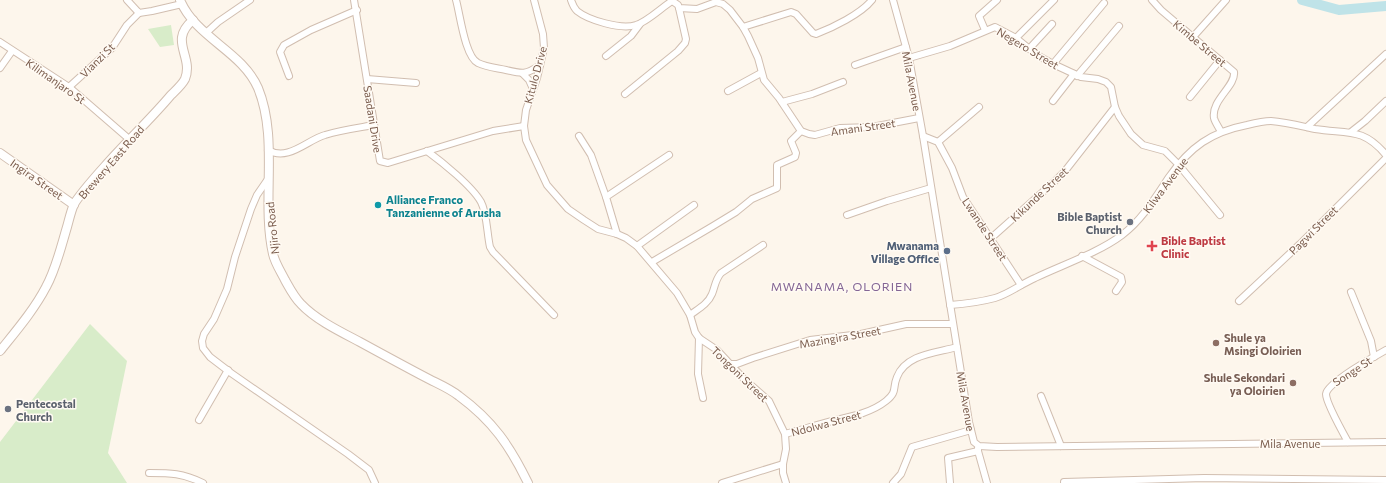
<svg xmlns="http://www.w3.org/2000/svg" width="1386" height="483" viewBox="0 0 1386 483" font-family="Commissioner,sans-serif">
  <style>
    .green { fill: #d8ecc9 }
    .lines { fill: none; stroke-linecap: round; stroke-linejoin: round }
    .river { stroke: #bfe3e8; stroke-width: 10 }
    .minor-casing { stroke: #d1beb0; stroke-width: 8 }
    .tertiary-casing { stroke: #d1beb0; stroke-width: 10 }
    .minor { stroke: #fff; stroke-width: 6 }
    .tertiary { stroke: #fff; stroke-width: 8 }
    .culture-dot { fill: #0f9aa8; stroke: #fffaf3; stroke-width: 1.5 }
    .worship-dot { fill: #6b7280; stroke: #fffaf3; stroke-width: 1.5 }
    .health-dot { fill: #e0444e; stroke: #fffaf3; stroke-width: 1.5 }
    .service-dot { fill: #5c6f8a; stroke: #fffaf3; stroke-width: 1.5 }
    .education-dot { fill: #8d6e63; stroke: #fffaf3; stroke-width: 1.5 }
    .labels { text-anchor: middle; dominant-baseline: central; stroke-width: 3; stroke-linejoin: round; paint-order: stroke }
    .street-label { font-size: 11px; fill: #7a5c4d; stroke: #fffaf3 }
    .culture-label { font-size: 11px; font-weight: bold; fill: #0d838f; stroke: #fffaf3; text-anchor: start }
    .worship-label { font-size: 11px; font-weight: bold; fill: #5b616d; stroke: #fffaf3; text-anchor: end }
    .health-label { font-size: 11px; font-weight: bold; fill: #be3a42; stroke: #fffaf3; text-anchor: start }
    .service-label { font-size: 11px; font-weight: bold; fill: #4e5e75; stroke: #fffaf3; text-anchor: end }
    .education-label { font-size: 11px; font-weight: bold; fill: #785e54; stroke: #fffaf3; text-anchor: start }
    .neighbourhood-label { font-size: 12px; letter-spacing: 1px; fill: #846695; stroke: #fffaf3 }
  </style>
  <rect width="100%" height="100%" fill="#fdf6ec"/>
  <g class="green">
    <polygon points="171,25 174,45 160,47 148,29"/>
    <polygon points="90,324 127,361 108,453 127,483 0,483 0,442"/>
  </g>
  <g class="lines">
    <polyline class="river" points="1302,0 1339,10 1386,6"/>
    <defs>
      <g id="minor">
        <polyline points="127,0 139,13 152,11 182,4"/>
        <polyline points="354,0 380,161 388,163 493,131 524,126"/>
        <path d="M 456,0 C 460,14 465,57 478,63 C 486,67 497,68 506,70 C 522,74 526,75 540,65"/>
        <polyline points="534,0 543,34 544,48 537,78 526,110 524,126 526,140 547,185 568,209 584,220 598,229 617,234 626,238 637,246 677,293 690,315 695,332 699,338 717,350 744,379 769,401 785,434 786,449 783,464 783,473 786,483"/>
        <path d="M 571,0 C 572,3 574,8 577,11 C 588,20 621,30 636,25 C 647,22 661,8 672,1"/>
        <polyline points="671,0 678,5 679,8 697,9 716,2 723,4 730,10 743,27 748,36 758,58 764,80 779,98 801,131 809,134 815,135 840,128 872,127 919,118"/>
        <polyline points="893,0 909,58 923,136 969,422 974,442 979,446 997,447 1386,442"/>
        <path d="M 1152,0 L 1161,10 L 1234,72 C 1236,86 1211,100 1214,118 C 1215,123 1219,127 1221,132"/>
        <path d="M 743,27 L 791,12 L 796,14 L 813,33 L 816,34 C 832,28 861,14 872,0"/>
        <polyline points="985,30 979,16 997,0"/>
        <polyline points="206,33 218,22 250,0"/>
        <polyline points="1193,37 1226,0"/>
        <polyline points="1016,38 1054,0"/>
        <polyline points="0,42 69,87 129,139"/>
        <polyline points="1029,49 1052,24"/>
        <polyline points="606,56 631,36 640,24"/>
        <polyline points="909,58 950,46 995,27 1016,38 1037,55 1053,64 1081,77 1098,79 1106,82 1111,87 1115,107 1119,116 1131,134 1143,145 1165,151 1178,164 1220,215"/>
        <polyline points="1053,64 1104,3"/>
        <polyline points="855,65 906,47"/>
        <polyline points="0,68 12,51"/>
        <polyline points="523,74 529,80 533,89"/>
        <polyline points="289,76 280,52 284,45 311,30 357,10"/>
        <polyline points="1077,76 1119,26"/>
        <polyline points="367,79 416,83"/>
        <polyline points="69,87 112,48 127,25 139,13"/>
        <polyline points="728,91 761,73"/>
        <polyline points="625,94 678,51 685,43 686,39 679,8"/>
        <polyline points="1190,97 1220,60"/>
        <polyline points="1053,101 1074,74"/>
        <polyline points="782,102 812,94 843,82"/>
        <polyline points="1307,127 1386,54"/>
        <polyline points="1351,132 1365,121 1386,101"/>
        <polyline points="579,136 591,155 606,197"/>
        <polyline points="923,136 938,142 952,168 963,197 1021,285"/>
        <polyline points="938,142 979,107"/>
        <path d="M 268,150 C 288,162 307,140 325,135 C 341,130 357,128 374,125"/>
        <path d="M 427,151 C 442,162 472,186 481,202 C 487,213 487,234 490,247 L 493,252 L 554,315"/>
        <polyline points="268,179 257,195 251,209 235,257 227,289 214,319 204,334 202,341 203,348 210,357 231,373 348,454 369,470 375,483"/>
        <polyline points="847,215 887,201 931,188"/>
        <polyline points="617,234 606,197 669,155"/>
        <polyline points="990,239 1054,182 1065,171 1115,107"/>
        <polyline points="637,246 694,205"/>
        <polyline points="1082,256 1121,277 1122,282 1116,291"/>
        <polyline points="652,262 713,226 736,212 752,199 777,188 777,165 795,157 796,153 791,141 801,131"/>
        <polyline points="1351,292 1371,341 1374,357"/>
        <polyline points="1239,301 1300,244 1386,158"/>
        <path d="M 950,305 C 965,304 980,302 995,298 C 1009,294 1021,284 1035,278 C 1062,265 1098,253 1122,235 C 1142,220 1155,198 1169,177 C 1190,147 1211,132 1247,125 C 1255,123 1263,121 1271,121 C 1286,122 1301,126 1315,129 C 1347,134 1363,127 1386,155"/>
        <path d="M 690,315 C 698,309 708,304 712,294 C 715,287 715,280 721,273 L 763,245"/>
        <polyline points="699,338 698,374 703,398"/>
        <polyline points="729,364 737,364 753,358 810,340 861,334 906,324 952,324"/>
        <polyline points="1041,396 1061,446"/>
        <polyline points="199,420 228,370"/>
        <path d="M 785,434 C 801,430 816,425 832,421 C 850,417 871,413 886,401 C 898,391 892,389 897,377 C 906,354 936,353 957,347"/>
        <path d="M 1348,442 C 1343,433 1326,402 1326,394 C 1327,383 1375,356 1386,350"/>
        <polyline points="978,448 978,451 987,483"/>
        <path d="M 149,473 C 171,473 182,473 203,483"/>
        <polyline points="1064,482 1204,478 1386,480"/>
        <polyline points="722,483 783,464"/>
        <polyline points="893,483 901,474 912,447 971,430"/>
        <polyline points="950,483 948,458 978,451"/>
      </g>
      <g id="tertiary">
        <path d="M 180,0 C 196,38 242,51 258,88 C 279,139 261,201 273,254 C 275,263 281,272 285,280 C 290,289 294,297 301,304 C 316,320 341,332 360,342 C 382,354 404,366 425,377 C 436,383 449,388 459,396 C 493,421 510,446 528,483"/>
        <polyline points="0,153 74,205"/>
        <path d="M 0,351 C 16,331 34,310 46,287 C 56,269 61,247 67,227 C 69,220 71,211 74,204 C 81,193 96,176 105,166 C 126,142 150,120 171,95 C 175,91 182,85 185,79 C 194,56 168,41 193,20"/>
      </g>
    </defs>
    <use href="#minor" class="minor-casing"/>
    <use href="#tertiary" class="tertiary-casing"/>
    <use href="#minor" class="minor"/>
    <use href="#tertiary" class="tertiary"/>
  </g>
  <circle class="culture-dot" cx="378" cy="205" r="4"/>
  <g class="worship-dot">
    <circle cx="1130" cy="222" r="4"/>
    <circle cx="8" cy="409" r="4"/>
  </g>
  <path class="health-dot" d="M1150 240h4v4h4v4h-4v4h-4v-4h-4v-4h4z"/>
  <circle class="service-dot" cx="947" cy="251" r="4"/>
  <g class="education-dot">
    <circle cx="1216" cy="343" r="4"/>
    <circle cx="1293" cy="383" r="4"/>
  </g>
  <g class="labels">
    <g class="street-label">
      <text transform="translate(1200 43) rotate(40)">Kimbe Street</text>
      <text transform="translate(1028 48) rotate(31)">Negero Street</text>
      <text transform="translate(97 60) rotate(-45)">Vianzi St</text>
      <text transform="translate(535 75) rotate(-75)">Kitulo Drive</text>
      <text transform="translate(56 81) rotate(35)">Kilimanjaro St</text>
      <text transform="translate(912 81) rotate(79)">Mila Avenue</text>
      <text transform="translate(373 119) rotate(81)">Saadani Drive</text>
      <text transform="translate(863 127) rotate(-8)">Amani Street</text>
      <text transform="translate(111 162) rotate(-49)">Brewery East Road</text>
      <text transform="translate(37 179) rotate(35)">Ingira Street</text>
      <text transform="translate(1165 185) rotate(-53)">Kilwa Avenue</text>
      <text transform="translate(1039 194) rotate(-43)">Kikunde Street</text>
      <text transform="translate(272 228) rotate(-96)">Njiro Road</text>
      <text transform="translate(985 229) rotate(57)">Lwande Street</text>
      <text transform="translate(1313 230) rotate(-45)">Pagwi Street</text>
      <text transform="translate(840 337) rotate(-10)">Mazingira Street</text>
      <text transform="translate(1352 371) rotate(-33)">Songe St</text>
      <text transform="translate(740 374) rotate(44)">Tongoni Street</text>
      <text transform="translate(966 401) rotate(80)">Mila Avenue</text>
      <text transform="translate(826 423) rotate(-15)">Ndolwa Street</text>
      <text x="1290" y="443">Mila Avenue</text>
    </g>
    <g class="culture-label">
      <text x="386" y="199">Alliance Franco<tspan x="386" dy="13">Tanzanienne of Arusha</tspan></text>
    </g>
    <g class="worship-label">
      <text x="1122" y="216">Bible Baptist<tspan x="1122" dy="13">Church</tspan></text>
      <text x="16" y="403" text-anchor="start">Pentecostal<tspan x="16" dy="13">Church</tspan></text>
    </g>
    <g class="health-label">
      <text x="1161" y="240">Bible Baptist<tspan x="1161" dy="13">Clinic</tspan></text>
    </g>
    <g class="service-label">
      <text x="939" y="245">Mwanama<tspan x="939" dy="13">Village Office</tspan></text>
    </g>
    <g class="education-label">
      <text x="1224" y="337">Shule ya<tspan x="1224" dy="13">Msingi Oloirien</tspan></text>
      <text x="1285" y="377" text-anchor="end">Shule Sekondari<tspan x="1285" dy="13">ya Oloirien</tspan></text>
    </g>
    <g class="neighbourhood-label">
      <text x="842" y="286">MWANAMA, OLORIEN</text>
    </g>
  </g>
</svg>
